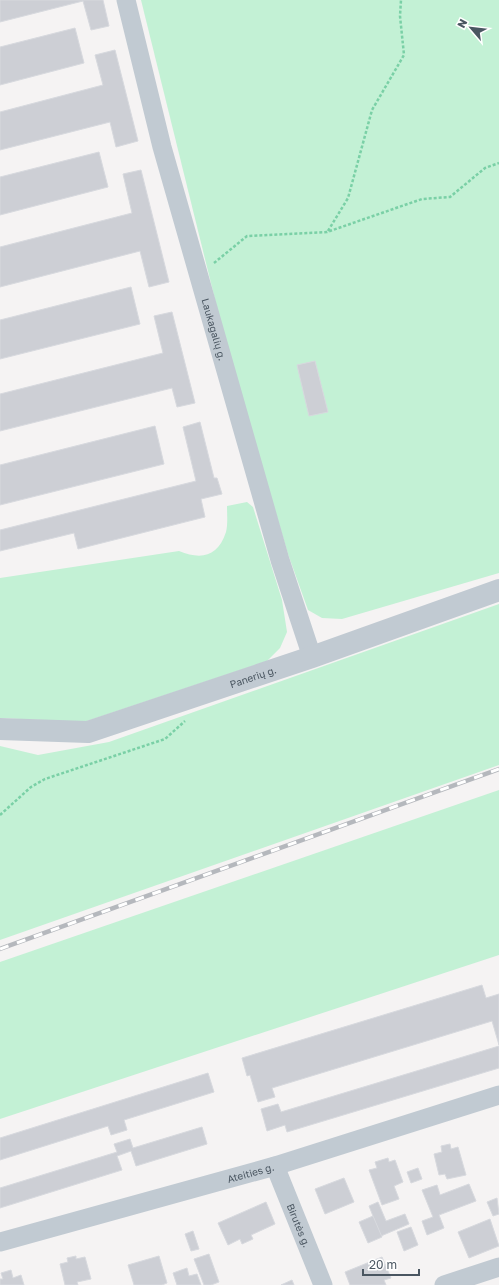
<svg xmlns="http://www.w3.org/2000/svg" width="499" height="1285" viewBox="0 0 499 1285" font-family="'Golos Text',sans-serif">
  <style>
    .green { fill: #c3f1d5 }
    .building { fill: #cdcfd5; stroke: #d7d9de }
    .lines { fill: none; stroke-linecap: round; stroke-linejoin: round }
    .path { stroke: #7ad0a6; stroke-width: 2.5; stroke-dasharray: 3 2; stroke-linecap: butt }
    .minor { stroke: #c1cad2; stroke-width: 19 }
    .tertiary { stroke: #c1cad2; stroke-width: 22 }
    .rail-casing { stroke: #b5b8bd; stroke-width: 4.5 }
    .rail { stroke: #fff; stroke-width: 3; stroke-dasharray: 9; stroke-linecap: butt }
    .labels { text-anchor: middle; dominant-baseline: central; stroke-width: 4; stroke-linejoin: round; paint-order: stroke }
    .street-label { font-size: 10px; fill: #4a5661; stroke: #fff }
  </style>
  <rect width="100%" height="100%" fill="#f5f3f3"/>
  <g class="green">
    <polygon points="141,0 499,0 499,573 342,619 322,618 308,610 288,554 228,352"/>
    <path d="M 247,502 L 253,507 L 282,600 L 287,632 L 280,648 L 267,661 L 84,722 L 0,718 L 0,578 L 179,551 C 201,560 218,557 226,532 C 228,524 227,514 227,506 Z"/>
    <polygon points="499,604 499,765 0,940 0,746 38,755 109,742"/>
    <polygon points="499,790 499,955 0,1119 0,962"/>
  </g>
  <g class="building">
    <polygon points="0,0 103,0 109,26 91,30 83,1 0,22"/>
    <polygon points="75,28 84,63 0,85 0,47"/>
    <polygon points="115,50 138,141 116,147 110,122 0,150 0,112 103,85 95,55"/>
    <polygon points="99,152 108,187 0,215 0,177"/>
    <polygon points="141,170 169,282 149,287 140,251 0,287 0,247 132,213 123,174"/>
    <polygon points="131,287 140,324 0,359 0,320"/>
    <polygon points="172,312 195,403 177,407 172,388 0,431 0,394 163,353 154,316"/>
    <polygon points="315,361 328,412 309,416 297,365"/>
    <polygon points="200,422 214,478 217,478 222,494 201,499 205,517 78,549 74,533 0,551 0,530 196,481 183,427"/>
    <polygon points="155,426 164,464 0,505 0,465"/>
    <polygon points="482,985 486,998 499,994 499,1045 492,1021 272,1088 275,1097 258,1102 250,1075 247,1076 242,1058"/>
    <polygon points="499,1046 499,1068 287,1132 285,1125 267,1131 261,1109 278,1104 281,1112"/>
    <polygon points="208,1073 214,1092 124,1120 127,1130 111,1135 108,1126 0,1160 0,1138"/>
    <polygon points="202,1127 207,1144 136,1166 131,1151 117,1156 122,1170 0,1208 0,1188 117,1152 114,1144 130,1139 133,1148"/>
    <polygon points="450,1144 451,1149 458,1147 466,1175 447,1179 445,1174 439,1175 434,1154 442,1152 441,1146"/>
    <polygon points="388,1158 389,1162 395,1160 403,1182 394,1186 399,1199 382,1205 369,1170 377,1168 375,1162"/>
    <polygon points="418,1168 422,1179 411,1183 407,1172"/>
    <polygon points="344,1178 354,1202 325,1214 315,1189"/>
    <polygon points="469,1184 476,1201 439,1215 444,1228 427,1235 422,1221 433,1217 422,1190 437,1185 440,1195"/>
    <polygon points="497,1198 499,1214 493,1216 487,1202"/>
    <polygon points="266,1202 275,1224 251,1235 253,1239 242,1244 240,1239 228,1245 218,1223"/>
    <polygon points="378,1202 386,1221 405,1214 409,1224 381,1236 369,1206"/>
    <polygon points="373,1216 382,1237 368,1243 359,1222"/>
    <polygon points="490,1219 499,1246 469,1258 458,1232"/>
    <polygon points="411,1227 418,1245 404,1251 397,1232"/>
    <polygon points="193,1231 199,1249 191,1251 185,1234"/>
    <polygon points="209,1254 219,1282 211,1285 204,1285 194,1259"/>
    <polygon points="76,1256 76,1259 85,1257 91,1279 77,1282 78,1285 65,1285 60,1264 68,1262 67,1258"/>
    <polygon points="159,1256 167,1283 162,1285 134,1285 128,1265"/>
    <polygon points="382,1257 391,1278 384,1280 386,1285 350,1285 345,1272"/>
    <polygon points="187,1268 189,1276 197,1274 201,1285 177,1285 173,1273"/>
    <polygon points="11,1270 13,1278 21,1275 24,1285 0,1285 0,1279 3,1279 1,1273"/>
    <polygon points="292,1280 294,1285 281,1285"/>
  </g>
  <g class="lines">
    <g class="path">
      <polyline points="328,231 348,198 372,110 404,55 400,16 401,0"/>
      <polyline points="214,263 247,236 327,232 422,199 450,197 485,168 499,163"/>
      <polyline points="0,815 31,787 45,779 165,739 185,721"/>
    </g>
    <g class="minor">
      <path id="s1" d="M 126,0 L 162,147 L 280,560 L 312,657"/>
      <path id="s2" d="M 275,1166 L 323,1285"/>
      <path id="s3" d="M 0,1242 L 275,1166 L 499,1095"/>
      <polyline points="444,1285 499,1267"/>
    </g>
    <path class="tertiary" id="s4" d="M 0,729 L 88,732 L 312,657 L 499,590"/>
    <defs>
      <polyline id="rail" points="0,949 499,769"/>
    </defs>
    <use href="#rail" class="rail-casing"/>
    <use href="#rail" class="rail"/>
  </g>
  <g class="labels">
    <g class="street-label">
      <text stroke="none"><textPath href="#s1" startOffset="341">Laukagalių g.</textPath></text>
      <text stroke="none"><textPath href="#s4" startOffset="262">Panerių g.</textPath></text>
      <text stroke="none"><textPath href="#s3" startOffset="260">Ateities g.</textPath></text>
      <text stroke="none"><textPath href="#s2" startOffset="64">Birutės g.</textPath></text>
    </g>
  </g>
  <g transform="translate(471 28) rotate(298)" stroke="#ffffff" stroke-width="3" paint-order="stroke">
  <path d="M0-3L7 15L0 10L-7 15Z" fill="#4a5661"/>
  <text y="-6" font-size="11" font-weight="bold" text-anchor="middle" fill="#4a5661">N</text>
  </g>
  <path d="M363 1269v6h56v-6" fill="none" stroke="#4a5661" stroke-width="2"/>
  <text x="369" y="1269" font-size="12" fill="#4a5661" stroke="#ffffff" stroke-width="3" paint-order="stroke">20 m</text>
</svg>
